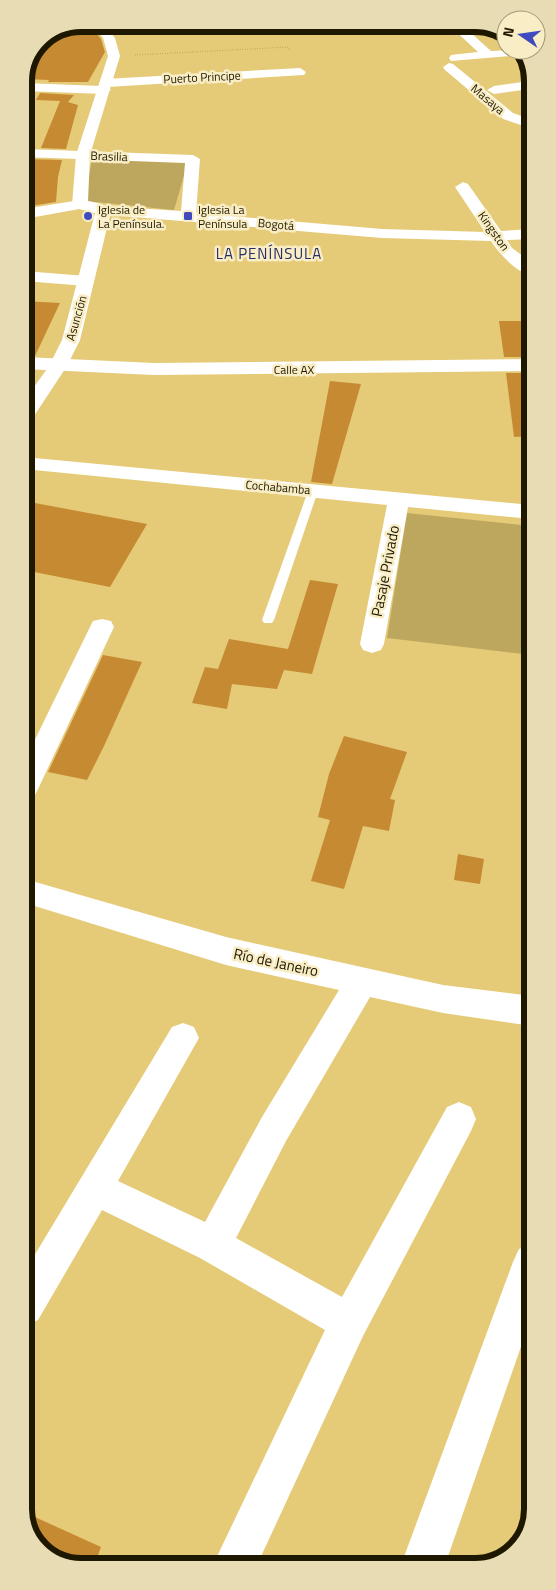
<svg xmlns="http://www.w3.org/2000/svg" width="556" height="1590" viewBox="0 0 556 1590" font-family="'Titillium Web',sans-serif">
  <style>
    .green { fill: #bda75f }
    .building { fill: #c68a32 }
    .lines { fill: none; stroke-linecap: round; stroke-linejoin: round }
    .path { stroke: #958348; stroke-width: 1; stroke-dasharray: 0.5 2; stroke-linecap: butt }
    .lane { fill: #fff; fill-rule: evenodd }
    .street { fill: #fff; fill-rule: evenodd }
    .secondary { fill: #fff; fill-rule: evenodd }
    .poi-dot { fill: #3e4abe; stroke: #f9edc5; stroke-width: 2 }
    .labels { text-anchor: middle; dominant-baseline: central; stroke-width: 5; stroke-linejoin: round; paint-order: stroke }
    .far-street-label { font-size: 12px; fill: #1f1800; stroke: #f9edc5 }
    .far-poi-label { font-size: 12px; fill: #1f1800; stroke: #f9edc5; text-anchor: start }
    .far-quarter-label { font-size: 15px; letter-spacing: 1px; fill: #242d66; stroke: #f9edc5 }
    .street-label { font-size: 15px; fill: #1f1800; stroke: #f9edc5 }
    .rim { fill: none; stroke: #1f1800; stroke-width: 6 }
  </style>
  <rect width="100%" height="100%" fill="#e5cb78"/>
  <g class="green">
    <polygon points="92,158 188,162 174,210 85,201"/>
    <polygon points="407,513 531,526 531,655 387,638"/>
  </g>
  <g class="building">
    <polygon points="68,29 94,30 101,39 105,52 88,82 48,82 49,80 24,79 41,40"/>
    <polygon points="40,93 74,95 68,102 78,105 66,149 41,148 60,101 36,100"/>
    <polygon points="24,159 62,160 58,177 56,202 24,207"/>
    <polygon points="24,301 60,303 35,356 24,355"/>
    <polygon points="499,321 531,321 531,357 504,357"/>
    <polygon points="506,373 531,373 531,436 514,437"/>
    <polygon points="330,381 361,384 332,484 311,482"/>
    <polygon points="35,503 147,524 110,587 24,570 24,519"/>
    <polygon points="310,580 338,584 312,674 284,670 277,689 232,684 227,709 192,703 205,667 218,669 229,639 288,649"/>
    <polygon points="103,655 142,662 104,746 87,780 48,772"/>
    <polygon points="344,736 407,752 390,799 395,800 389,831 363,826 344,889 311,881 330,820 318,817 329,774"/>
    <polygon points="458,854 484,859 480,884 454,880"/>
    <polygon points="26,1513 101,1547 94,1566 78,1566 44,1552 26,1523"/>
  </g>
  <g class="lines">
    <polyline class="path" points="135,55 288,47 290,51"/>
    <polygon class="lane" points="313,488 318,491 274,620 272,623 264,623 262,620 308,491"/>
    <g class="street">
      <polygon points="448,24 461,24 491,51 520,50 523,55 451,61 449,58 451,55 478,52"/>
      <polygon points="449,63 453,64 513,113 530,119 530,128 503,119 445,70 443,67"/>
      <polygon points="300,68 306,72 304,75 107,87 111,90 104,94 24,91 24,83 101,86 99,83 105,79"/>
      <polygon points="530,81 530,89 494,94 487,90 494,86"/>
      <path d="M 24,149 L 193,155 L 200,159 L 196,213 L 382,229 L 485,232 L 455,187 L 463,182 L 468,184 L 501,231 L 531,229 L 531,239 L 507,240 L 512,248 L 531,262 L 531,275 C 514,271 500,254 491,241 L 382,238 L 98,214 L 95,211 L 98,208 L 103,206 L 181,211 L 185,163 L 24,157 Z"/>
      <polygon points="80,200 85,202 88,205 85,208 24,219 24,209"/>
      <polygon points="24,271 86,276 92,277 94,281 92,285 86,286 24,281"/>
      <polygon points="24,357 154,363 531,359 531,371 154,375 24,369"/>
      <polygon points="24,457 531,505 531,519 408,507 384,644 381,650 372,653 363,650 360,644 387,505 24,469"/>
      <polygon points="102,619 111,621 114,627 39,787 35,795 25,798 25,760 90,627 93,621"/>
      <polygon points="25,879 226,937 443,985 532,996 532,1026 443,1013 370,997 286,1141 236,1238 342,1297 447,1107 459,1102 471,1107 476,1119 471,1131 363,1336 257,1565 213,1565 325,1330 200,1258 102,1210 38,1320 25,1326 25,1271 172,1027 183,1023 194,1027 199,1038 118,1181 205,1222 262,1117 339,990 226,965 25,903"/>
      <polygon points="532,1244 532,1315 445,1565 401,1565 513,1262 519,1249"/>
    </g>
    <polygon class="secondary" points="82,24 104,24 115,38 120,56 90,155 88,201 102,204 111,211 80,340 67,366 34,416 31,420 24,422 24,401 49,366 62,340 95,213 75,208 72,205 76,155 108,56 103,38 95,28 76,26"/>
  </g>
  <g class="poi-dot">
    <circle cx="88" cy="216" r="5"/>
    <rect x="183" y="211" width="10" height="10" rx="2.5"/>
  </g>
  <g class="labels">
    <g class="far-street-label">
      <text transform="translate(202 77) rotate(-3)">Puerto Principe</text>
      <text transform="translate(488 99) rotate(40)">Masaya</text>
      <text transform="translate(109 156) rotate(2)">Brasilia</text>
      <text transform="translate(276 224) rotate(5)">Bogotá</text>
      <text transform="translate(494 231) rotate(55)">Kingston</text>
      <text transform="translate(76 318) rotate(-74)">Asunción</text>
      <text x="294" y="369">Calle AX</text>
      <text transform="translate(278 487) rotate(5)">Cochabamba</text>
    </g>
    <g class="far-poi-label">
      <text x="98" y="209">Iglesia de<tspan x="98" dy="14">La Península.</tspan></text>
      <text x="198" y="209">Iglesia La<tspan x="198" dy="14">Península</tspan></text>
    </g>
    <g class="far-quarter-label">
      <text x="269" y="253">LA PENÍNSULA</text>
    </g>
    <g class="street-label">
      <text transform="translate(385 571) rotate(-79)">Pasaje Privado</text>
      <text transform="translate(276 962) rotate(12)">Río de Janeiro</text>
    </g>
  </g>
  <path d="M0 0H556V1590H0ZM81 32H475A49 49 0 0 1 524 81V1509A49 49 0 0 1 475 1558H81A49 49 0 0 1 32 1509V81A49 49 0 0 1 81 32Z" fill="#e8dcb5" fill-rule="evenodd"/>
  <path class="rim" d="M81 32H475A49 49 0 0 1 524 81V1509A49 49 0 0 1 475 1558H81A49 49 0 0 1 32 1509V81A49 49 0 0 1 81 32Z"/>
  <g transform="translate(521 35) rotate(283)"><circle r="24" fill="#f9edc5" stroke="#a29876"/>
  <path d="M0-4L9 19L0 12L-9 19Z" fill="#3e4abe"/>
  <text y="-8" font-size="14" font-weight="bold" text-anchor="middle" fill="#1f1800">N</text>
  </g>
</svg>
